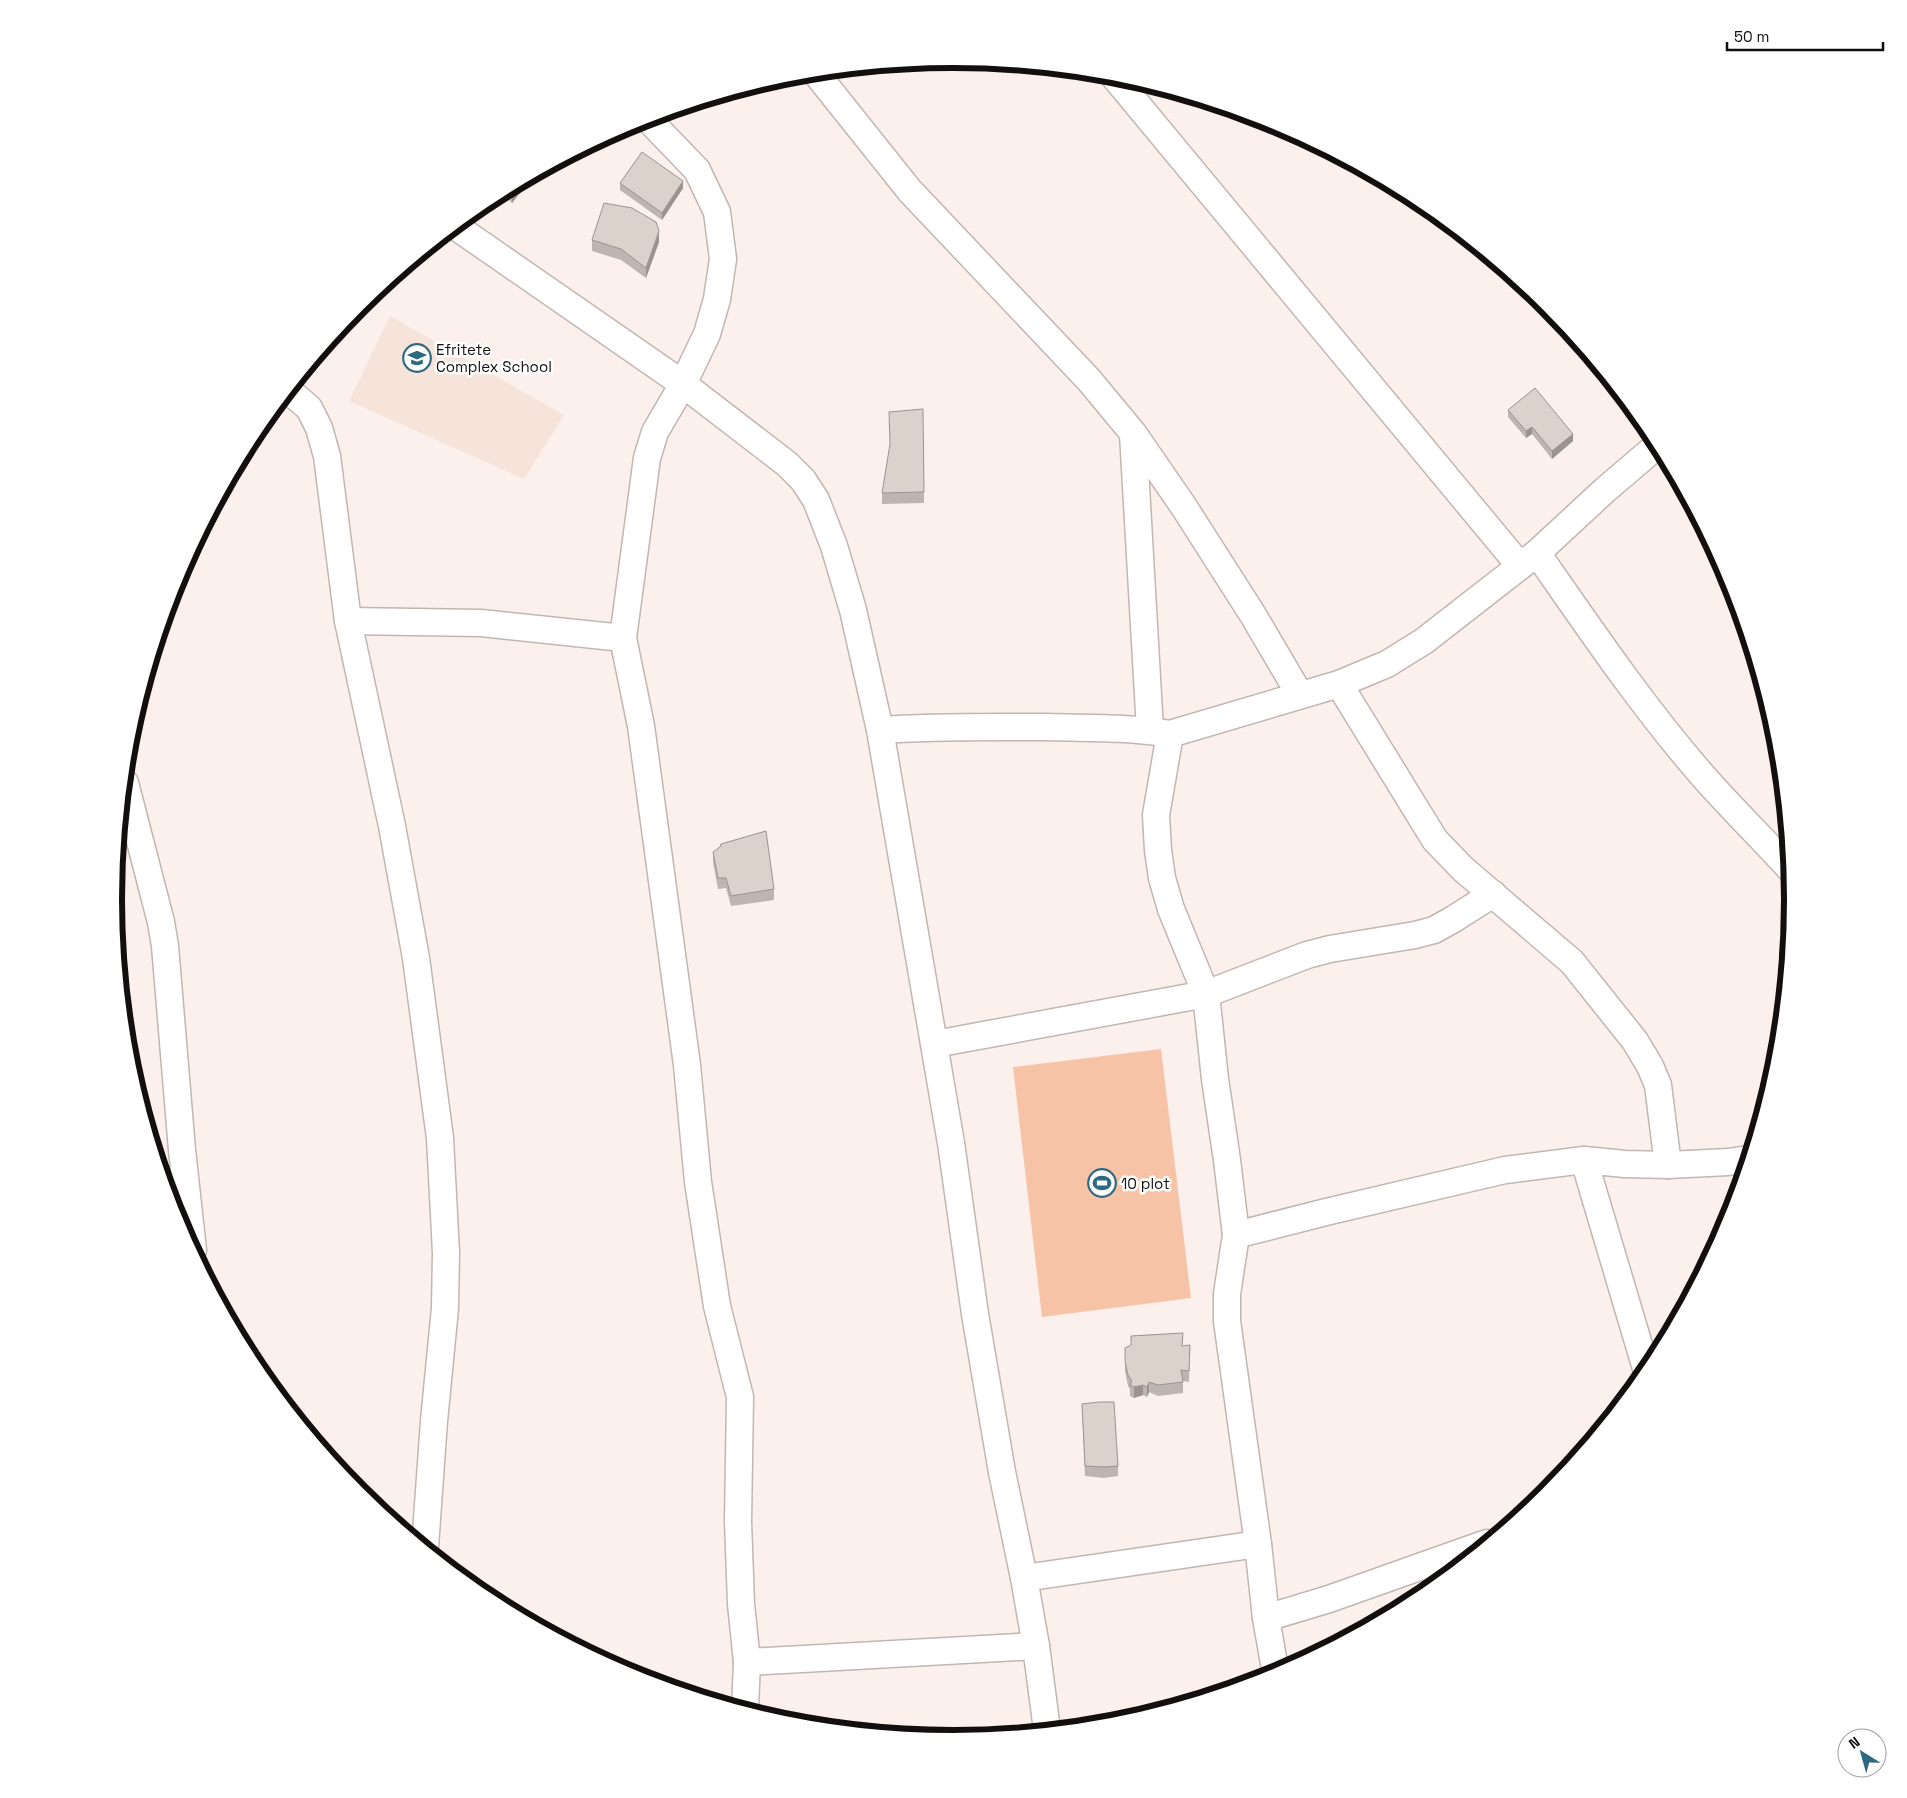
<svg xmlns="http://www.w3.org/2000/svg" width="1907" height="1798" viewBox="0 0 1907 1798" font-family="'Space Grotesk',sans-serif">
  <style>
    .built { fill: #f6e4db }
    .grass { fill: #f7c3a7 }
    .lines { fill: none; stroke-linecap: round; stroke-linejoin: round }
    .minor-casing { stroke: #c1b7b2; stroke-width: 29 }
    .minor { stroke: #fff; stroke-width: 26 }
    .wall { fill: #bdb5af }
    .shaded-wall { fill: #9a938f }
    .building { fill: #dcd2cc; stroke: #9a938f }
    .labels { text-anchor: middle; dominant-baseline: central; stroke-width: 5; stroke-linejoin: round; paint-order: stroke }
    .poi-label { font-size: 15px; fill: #130f0e; stroke: #fff; text-anchor: start }
    .rim { fill: none; stroke: #130f0e; stroke-width: 6 }
  </style>
  <rect width="100%" height="100%" fill="#fbf0eb"/>
  <polygon class="built" points="390,316 564,415 524,479 349,401"/>
  <polygon class="grass" points="1161,1049 1191,1298 1042,1317 1013,1067"/>
  <g class="lines">
    <defs>
      <g id="minor">
        <polyline points="815,72 910,191 1089,380 1133,433 1184,507 1253,615 1300,695"/>
        <polyline points="1112,74 1520,566"/>
        <polyline points="647,118 697,170 717,212 723,259 717,299 707,334 683,384 655,432 647,458 623,638 641,726 687,1065 698,1182 717,1306 740,1397 738,1521 741,1604 747,1662 745,1709"/>
        <polyline points="455,226 683,384 787,464 803,480 816,500 834,546 853,610 880,730 951,1143 975,1314 1002,1472 1024,1578 1036,1646 1047,1730"/>
        <polyline points="289,391 309,408 319,428 327,456 348,621 392,826 416,958 440,1138 446,1253 445,1308 434,1421 425,1547"/>
        <polyline points="1133,434 1150,730"/>
        <path d="M 1537,553 C 1590,629 1642,706 1703,776 C 1731,808 1762,838 1791,870"/>
        <polyline points="348,621 481,623 623,638"/>
        <polyline points="1339,684 1435,840 1463,869 1572,962 1635,1041 1650,1066 1658,1085 1668,1165"/>
        <path d="M 880,730 C 936,726 988,727 1044,727 C 1086,728 1128,727 1170,734 L 1339,684 L 1387,664 L 1424,641 L 1537,553 L 1605,490 L 1659,444"/>
        <polyline points="1170,734 1156,815 1158,850 1162,878 1171,909 1206,994 1215,1079 1227,1160 1236,1235 1227,1294 1227,1321 1258,1544 1266,1618 1276,1675"/>
        <polyline points="125,783 161,922 165,946 182,1150 193,1250"/>
        <polyline points="935,1044 1206,994 1307,955 1330,949 1415,935 1434,930 1452,920 1493,894"/>
        <polyline points="1584,1160 1647,1372"/>
        <polyline points="1236,1235 1326,1212 1505,1170 1584,1160 1625,1164 1668,1165 1728,1162 1748,1159"/>
        <polyline points="1024,1578 1258,1544"/>
        <polyline points="1266,1618 1329,1599 1487,1543"/>
        <polyline points="747,1662 1036,1646"/>
      </g>
    </defs>
    <use href="#minor" class="minor-casing"/>
    <use href="#minor" class="minor"/>
  </g>
  <g class="wall">
    <polygon points="533,176 512,203 501,193"/>
    <polygon points="620,183 683,188 662,220 620,190"/>
    <polygon points="592,240 659,242 646,278 621,260 592,251"/>
    <polygon points="1508,410 1573,441 1552,459 1532,434 1526,438 1508,417"/>
    <polygon points="924,492 924,503 882,504 882,493"/>
    <polygon points="713,852 774,889 774,900 731,906 726,888 718,889 713,862"/>
    <polygon points="1190,1345 1189,1382 1183,1381 1183,1393 1158,1396 1149,1392 1147,1397 1143,1395 1134,1398 1130,1396 1130,1389 1128,1386 1125,1371 1125,1361 1183,1346"/>
    <polygon points="1082,1404 1118,1466 1118,1476 1104,1478 1085,1476"/>
  </g>
  <g class="shaded-wall">
    <polygon points="533,176 512,203 512,192 520,183"/>
    <polygon points="683,181 683,188 662,220 662,213"/>
    <polygon points="659,231 659,242 646,278 646,268"/>
    <polygon points="1532,427 1532,434 1526,438 1526,431"/>
    <polygon points="1573,434 1573,441 1552,459 1552,451"/>
    <polygon points="1149,1382 1149,1392 1147,1397 1147,1387"/>
    <polygon points="1143,1385 1143,1395 1134,1398 1134,1387"/>
  </g>
  <g class="building">
    <polygon points="642,152 683,181 662,213 620,183"/>
    <polygon points="520,183 512,192 509,189"/>
    <polygon points="604,203 632,208 656,222 659,231 646,268 621,249 592,240"/>
    <polygon points="1535,388 1573,434 1552,451 1532,427 1526,431 1508,410"/>
    <polygon points="923,409 924,492 882,493 890,444 889,412"/>
    <polygon points="766,831 774,889 731,896 726,878 718,878 713,852 720,847 721,844"/>
    <polygon points="1183,1333 1182,1346 1190,1345 1189,1371 1181,1370 1183,1382 1158,1385 1149,1382 1147,1387 1143,1385 1134,1387 1130,1385 1132,1381 1128,1375 1125,1361 1125,1348 1131,1345 1131,1336"/>
    <polygon points="1099,1402 1114,1402 1118,1466 1104,1467 1085,1466 1082,1404"/>
  </g>
  <defs>
    <symbol id="school-ring" viewBox="-11 -11 22 22"><circle r="9.5" fill="#fff" stroke="#2f6981" stroke-width="1.5"/><path d="M0-5L7-2L0 1L-7-2ZM-4 1L0 2.5L4 1V4Q0 6-4 4Z" fill="#2f6981"/></symbol>
    <symbol id="stadium-ring" viewBox="-11 -11 22 22"><circle r="9.5" fill="#fff" stroke="#2f6981" stroke-width="1.5"/><path d="M0-5a6.5 5 0 1 0 0 10a6.5 5 0 1 0 0-10ZM-3.5-1.8h7v3.6h-7Z" fill="#2f6981"/></symbol>
  </defs>
  <g fill-rule="evenodd">
    <use href="#school-ring" x="401" y="342" width="32" height="32"/>
    <use href="#stadium-ring" x="1086" y="1167" width="32" height="32"/>
  </g>
  <g class="labels">
    <g class="poi-label">
      <text x="436" y="349">Efritete<tspan x="436" dy="17">Complex School</tspan></text>
      <text x="1121" y="1183">10 plot</text>
    </g>
  </g>
  <path d="M0 0H1907V1798H0ZM122 899a831 831 0 1 1 1662 0a831 831 0 1 1-1662 0Z" fill="#fff" fill-rule="evenodd"/>
  <path class="rim" d="M122 899a831 831 0 1 1 1662 0a831 831 0 1 1-1662 0Z"/>
  <g transform="translate(1862 1753) rotate(323)"><circle r="24" fill="#ffffff" stroke="#a19f9f"/>
  <path d="M0-4L9 19L0 12L-9 19Z" fill="#2f6981"/>
  <text y="-8" font-size="14" font-weight="bold" text-anchor="middle" fill="#130f0e">N</text>
  </g>
  <path d="M1727 42v8h156v-8" fill="none" stroke="#130f0e" stroke-width="2.5"/>
  <text x="1734" y="42" font-size="15" fill="#130f0e" stroke="#ffffff" stroke-width="4" paint-order="stroke">50 m</text>
</svg>
